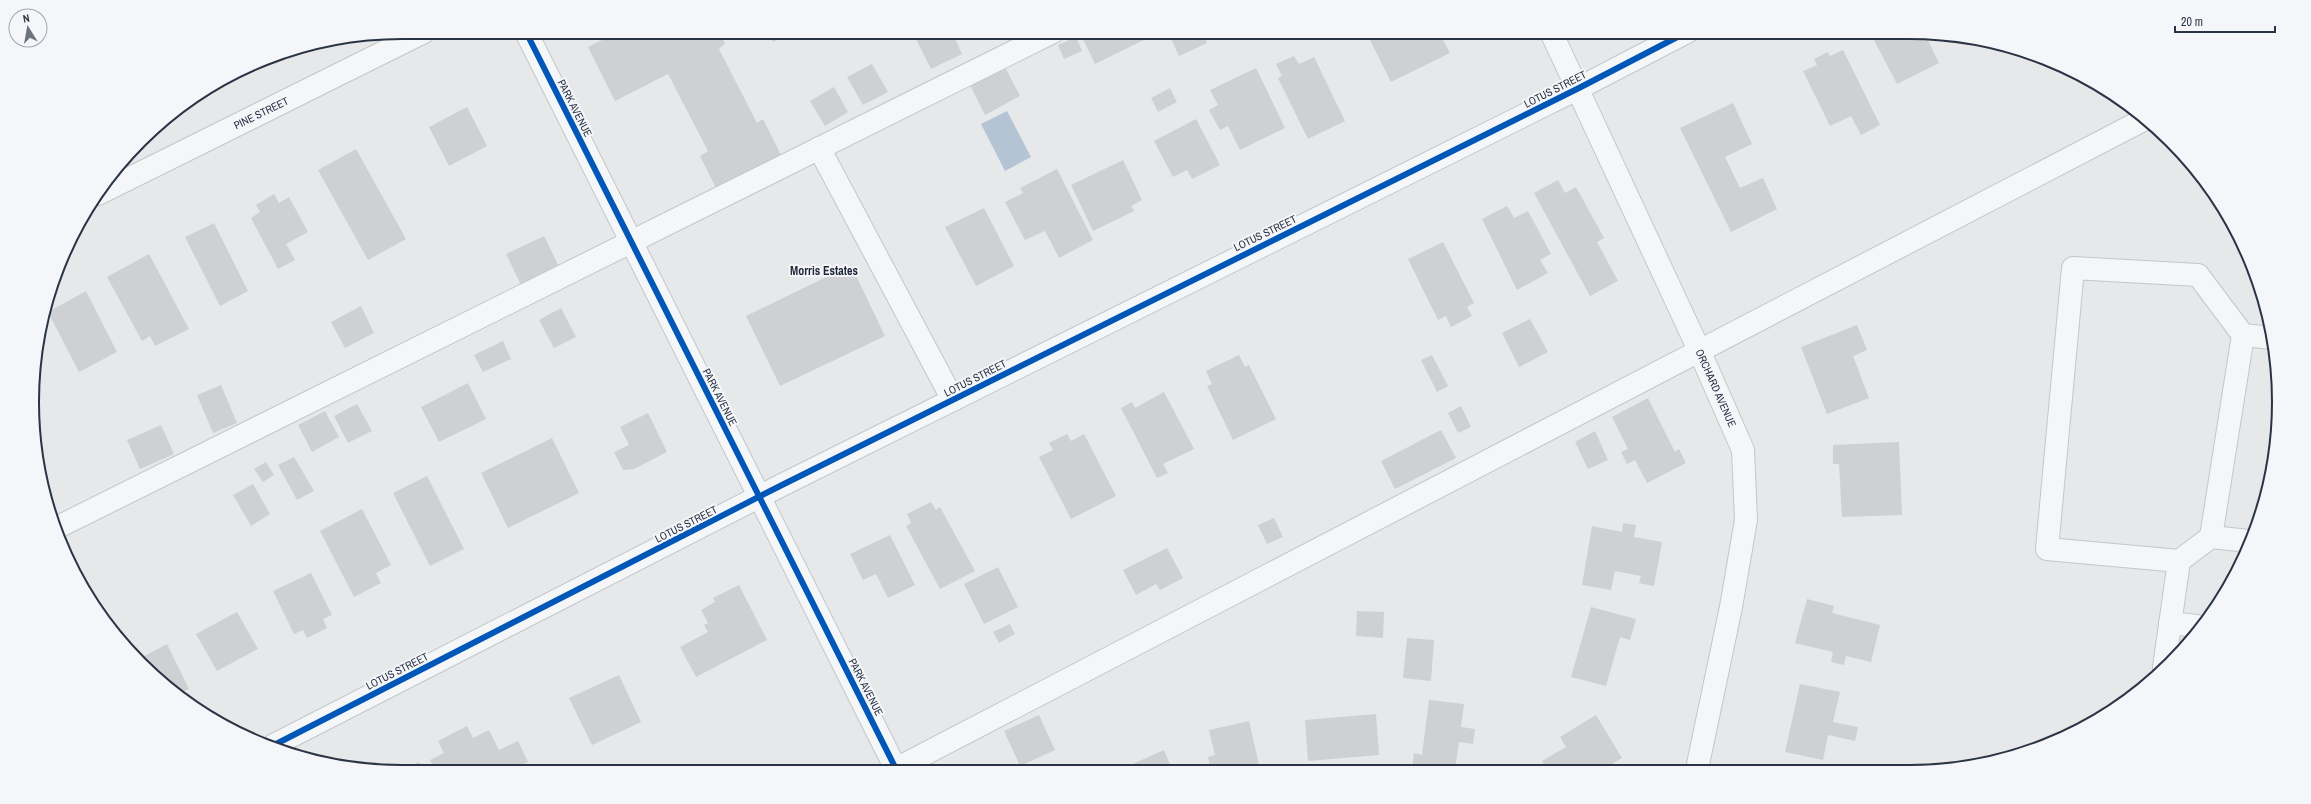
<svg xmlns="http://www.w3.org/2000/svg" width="2311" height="804" viewBox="0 0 2311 804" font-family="'Archivo Narrow',sans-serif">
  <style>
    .water { fill: #b4c4d5 }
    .building { fill: #ced0d3 }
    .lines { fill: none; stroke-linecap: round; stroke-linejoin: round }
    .minor-casing { stroke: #c4c6c8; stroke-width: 24 }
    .minor { stroke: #f5f6f7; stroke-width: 22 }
    .cycleway-casing { stroke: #f4f6f9; stroke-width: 8 }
    .cycleway { stroke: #0057b8; stroke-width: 6 }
    .labels { text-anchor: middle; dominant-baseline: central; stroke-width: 4; stroke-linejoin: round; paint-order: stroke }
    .street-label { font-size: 11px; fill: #2b3445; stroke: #f4f6f9 }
    .neighbourhood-label { font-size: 12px; font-weight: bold; fill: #1d2536; stroke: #f4f6f9 }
    .rim { fill: none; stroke: #2b3445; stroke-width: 2 }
  </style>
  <rect width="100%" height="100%" fill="#e6e8ea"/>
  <polygon class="water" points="1007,111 1031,157 1005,171 981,124"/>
  <g class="building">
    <polygon points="618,32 719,32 725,43 719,49 757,123 763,119 783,159 718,192 700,156 708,151 668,74 615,101 588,47"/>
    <polygon points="768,32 791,32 773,42"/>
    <polygon points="931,32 952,32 962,54 931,69 916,39"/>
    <polygon points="1083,32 1154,32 1156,34 1095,64 1080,33"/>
    <polygon points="1168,32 1202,32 1207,43 1179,56"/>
    <polygon points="1385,32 1439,32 1450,53 1391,82 1370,40"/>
    <polygon points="1886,32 1925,34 1939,63 1897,84 1873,38"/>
    <polygon points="1076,37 1082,51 1064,59 1058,45"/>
    <polygon points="1843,50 1880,125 1861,135 1851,116 1830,126 1803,71 1817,65 1814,59 1828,52 1830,56"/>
    <polygon points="1294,56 1299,64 1314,57 1345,121 1308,139 1278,78 1282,76 1276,64"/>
    <polygon points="872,64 888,92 863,105 847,77"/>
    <polygon points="1005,67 1020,96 985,115 970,85"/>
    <polygon points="1256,68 1285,128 1240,150 1228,126 1220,130 1209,110 1218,105 1210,90"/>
    <polygon points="834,87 848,112 825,126 810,101"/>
    <polygon points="1170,88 1177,102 1158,112 1151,98"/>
    <polygon points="1733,103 1752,144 1725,157 1740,188 1763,178 1777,209 1731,232 1680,128"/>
    <polygon points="467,107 487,146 449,166 429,127"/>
    <polygon points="1196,119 1220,165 1192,179 1187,170 1173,177 1154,141"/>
    <polygon points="356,149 406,239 368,260 318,170"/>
    <polygon points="1123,160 1142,200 1131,206 1134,211 1093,231 1071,185"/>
    <polygon points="1057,169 1093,240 1059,258 1045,231 1025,240 1005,202 1023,193 1020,188"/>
    <polygon points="1558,180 1565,193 1576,187 1604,238 1597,242 1618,281 1590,296 1534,193"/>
    <polygon points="274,194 279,203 289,197 308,232 286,244 295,260 278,269 251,218 260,212 256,205"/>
    <polygon points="1507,206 1514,218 1528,211 1551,254 1540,260 1548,273 1517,290 1482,219"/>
    <polygon points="984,208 1014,266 976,286 945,227"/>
    <polygon points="214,223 248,291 220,306 185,237"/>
    <polygon points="544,236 560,269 522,287 506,254"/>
    <polygon points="1443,242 1474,303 1467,307 1472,316 1451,327 1446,316 1438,320 1408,259"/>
    <polygon points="149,254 189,329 155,346 150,336 142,341 107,277"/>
    <polygon points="851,265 885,336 780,386 746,316"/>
    <polygon points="86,291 117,352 79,372 48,312"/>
    <polygon points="361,306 374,333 345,348 331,322"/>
    <polygon points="561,308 576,337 554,348 539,320"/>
    <polygon points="1530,319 1548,352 1519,367 1502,333"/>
    <polygon points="1857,325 1867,350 1853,356 1869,398 1827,414 1801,347"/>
    <polygon points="503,341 511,359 483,372 474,355"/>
    <polygon points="1239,355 1245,367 1249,365 1276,419 1233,440 1207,386 1212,384 1206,371"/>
    <polygon points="1432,355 1448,386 1437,392 1421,360"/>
    <polygon points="468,383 486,419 439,442 421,407"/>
    <polygon points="221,385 237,423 213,433 197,395"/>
    <polygon points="1164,392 1194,449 1163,464 1168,473 1157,478 1121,408 1132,402 1135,408"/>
    <polygon points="1648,398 1675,452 1679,449 1686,463 1647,483 1635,460 1627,464 1621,452 1628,449 1612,417"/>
    <polygon points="357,404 372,431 348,443 334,416"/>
    <polygon points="1461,406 1471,427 1458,433 1448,413"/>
    <polygon points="325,411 339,437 312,452 298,425"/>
    <polygon points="648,413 667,452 634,469 623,470 614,452 629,445 620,427"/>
    <polygon points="161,425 174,454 140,469 127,440"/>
    <polygon points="1441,430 1456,458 1395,489 1381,461"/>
    <polygon points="1595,431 1608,460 1588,469 1575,442"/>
    <polygon points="1067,434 1071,441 1084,434 1116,496 1071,519 1039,457 1053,450 1049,443"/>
    <polygon points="552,438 579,493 508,528 481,473"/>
    <polygon points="1899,442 1902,515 1842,517 1839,464 1833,464 1833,445"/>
    <polygon points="294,457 314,491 297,500 278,465"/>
    <polygon points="266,462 274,475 263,482 254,469"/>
    <polygon points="427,476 464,549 430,566 393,493"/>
    <polygon points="253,484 270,514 251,526 233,495"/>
    <polygon points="931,502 936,510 940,507 975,571 940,589 906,526 911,523 907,514"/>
    <polygon points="362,509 391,565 376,573 381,583 354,597 320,531"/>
    <polygon points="1274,518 1283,537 1267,544 1258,525"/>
    <polygon points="1623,523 1636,525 1634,537 1662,542 1654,586 1639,583 1641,576 1615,571 1611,590 1582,585 1592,526 1622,532"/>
    <polygon points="890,535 915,585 888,598 876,574 863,580 850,554"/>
    <polygon points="1167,548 1183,578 1160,590 1156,584 1136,595 1123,570"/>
    <polygon points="998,567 1018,607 984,624 964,584"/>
    <polygon points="311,573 332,615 323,619 327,628 307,638 303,630 294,634 273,591"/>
    <polygon points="739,585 767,640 696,677 680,647 708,632 704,625 708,623 701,610 715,602 713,598"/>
    <polygon points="1807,599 1834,606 1832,613 1880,625 1871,662 1846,656 1844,665 1831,662 1833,652 1795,643"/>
    <polygon points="1591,607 1636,619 1630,640 1620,637 1606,686 1571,677"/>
    <polygon points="1357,611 1384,612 1383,638 1356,636"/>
    <polygon points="237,612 258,649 217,671 196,634"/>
    <polygon points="1010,624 1015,634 999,643 993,632"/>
    <polygon points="1407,638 1434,640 1431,681 1403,678"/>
    <polygon points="167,644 189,689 178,694 137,660"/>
    <polygon points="619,675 641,722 592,745 569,698"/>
    <polygon points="1800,684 1840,692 1833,722 1858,727 1855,741 1828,735 1823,760 1785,752"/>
    <polygon points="1429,700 1464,704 1461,727 1475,729 1473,744 1459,742 1455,770 1412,768 1414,753 1422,755"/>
    <polygon points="1376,714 1379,755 1308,761 1305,720"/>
    <polygon points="1039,715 1055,750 1020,766 1004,731"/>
    <polygon points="1596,715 1622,758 1602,770 1547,770 1542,761 1566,747 1560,737"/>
    <polygon points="1249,721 1259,765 1264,764 1266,770 1211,770 1208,757 1215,755 1209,730"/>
    <polygon points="467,726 473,738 489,730 499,750 518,741 528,762 508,772 436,772 430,760 444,753 438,741"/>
    <polygon points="1164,750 1172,770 1117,771"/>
    <polygon points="419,762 424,772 400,772"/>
  </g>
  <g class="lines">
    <defs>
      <g id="minor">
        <polyline points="526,32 897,771"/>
        <polyline points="1551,32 1699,350 1743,450 1746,520 1731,607 1697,769"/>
        <polyline points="819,148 953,400"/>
        <polyline points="98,194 424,32"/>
        <polyline points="58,527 1053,32"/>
        <polyline points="2211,537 2243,335"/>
        <polyline points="2249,541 2211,537 2179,561 2047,549 2073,268 2198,275 2243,335 2272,338"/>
        <polyline points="2170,623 2197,626"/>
        <polyline points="2164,667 2179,561"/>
        <polyline points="274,745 782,485 1579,88 1687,32"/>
        <polyline points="892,771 2145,119"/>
      </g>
    </defs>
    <use href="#minor" class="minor-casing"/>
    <use href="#minor" class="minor"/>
    <defs>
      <g id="cycleway">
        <polyline points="526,32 897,771"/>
        <polyline points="274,745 782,485 1579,88 1687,32"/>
      </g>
    </defs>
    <use href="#cycleway" class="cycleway-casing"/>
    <use href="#cycleway" class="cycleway"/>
  </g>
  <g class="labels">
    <g class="street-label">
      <text transform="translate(1555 89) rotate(-27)">LOTUS STREET</text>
      <text transform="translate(575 108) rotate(63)">PARK AVENUE</text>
      <text transform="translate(261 113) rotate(-26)">PINE STREET</text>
      <text transform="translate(1265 233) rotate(-26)">LOTUS STREET</text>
      <text transform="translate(975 378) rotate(-27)">LOTUS STREET</text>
      <text transform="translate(1716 388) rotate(66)">ORCHARD AVENUE</text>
      <text transform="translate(720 397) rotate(63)">PARK AVENUE</text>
      <text transform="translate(686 524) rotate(-27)">LOTUS STREET</text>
      <text transform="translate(397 671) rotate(-27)">LOTUS STREET</text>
      <text transform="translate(866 687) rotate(63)">PARK AVENUE</text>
    </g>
    <g class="neighbourhood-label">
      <text x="824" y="271">Morris Estates</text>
    </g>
  </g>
  <path d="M0 0H2311V804H0ZM402 39H1909A363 363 0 0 1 2272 402V402A363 363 0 0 1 1909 765H402A363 363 0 0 1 39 402V402A363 363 0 0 1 402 39Z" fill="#f4f6f9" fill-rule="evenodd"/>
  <path class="rim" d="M402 39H1909A363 363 0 0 1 2272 402V402A363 363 0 0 1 1909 765H402A363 363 0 0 1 39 402V402A363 363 0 0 1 402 39Z"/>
  <g transform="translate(28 28) rotate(349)"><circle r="19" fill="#f4f6f9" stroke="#a4a8b1"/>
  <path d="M0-3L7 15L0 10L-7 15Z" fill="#6c737f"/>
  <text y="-6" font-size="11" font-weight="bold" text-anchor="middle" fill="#2b3445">N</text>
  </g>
  <path d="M2175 26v6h100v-6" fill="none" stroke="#2b3445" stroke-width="2"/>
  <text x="2181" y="26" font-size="12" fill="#2b3445" stroke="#f4f6f9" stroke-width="3" paint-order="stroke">20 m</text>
</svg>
